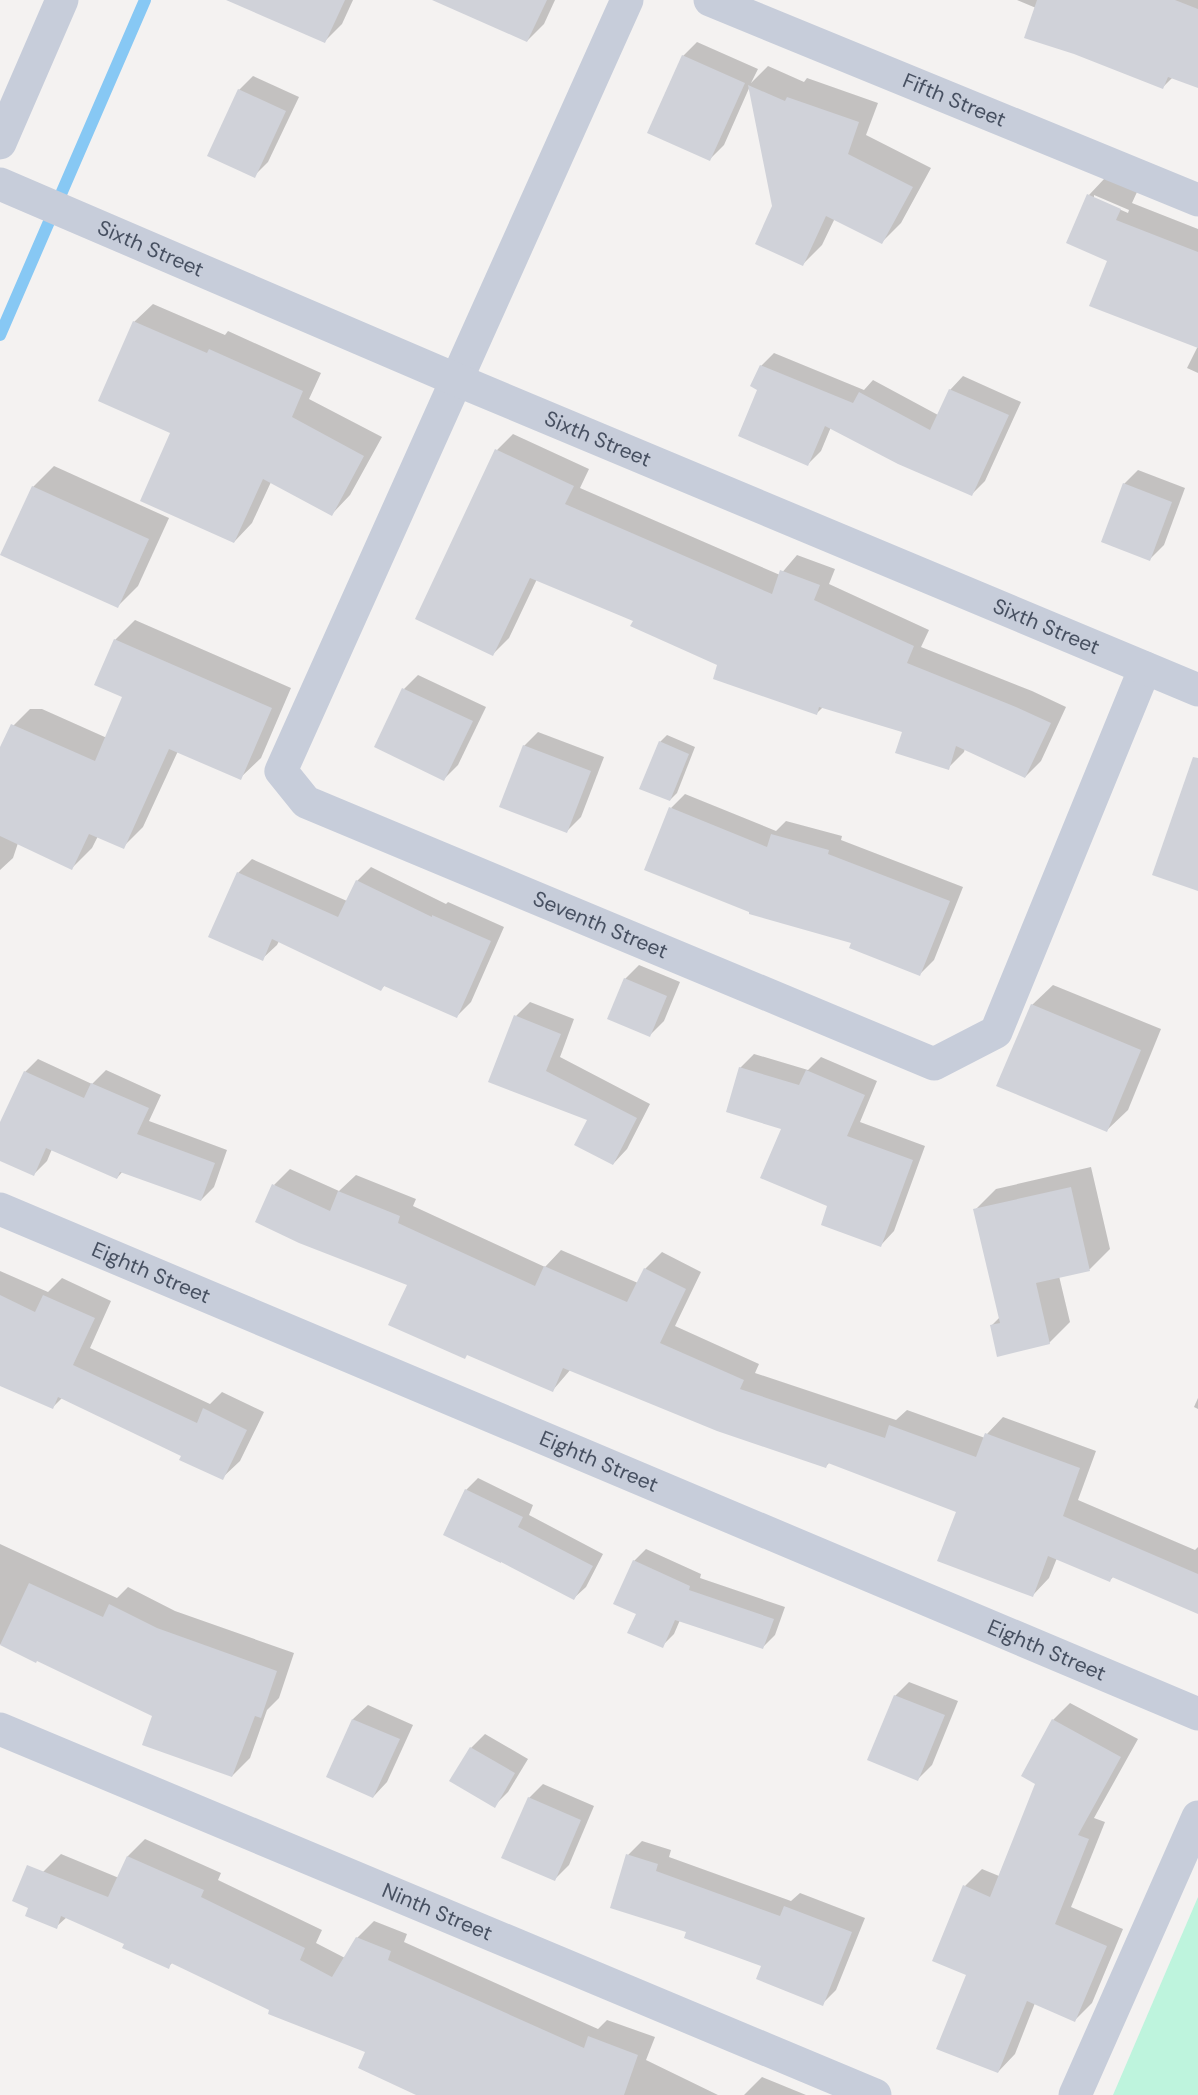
<svg xmlns="http://www.w3.org/2000/svg" width="1198" height="2095" viewBox="0 0 1198 2095" font-family="'DM Sans',sans-serif">
  <style>
    .green { fill: #bef4dd }
    .shadow { fill: #0003; fill-rule: evenodd }
    .lines { fill: none; stroke-linecap: round; stroke-linejoin: round }
    .stream { stroke: #87c8f4; stroke-width: 12 }
    .building { fill: #d0d2d9 }
    .street { stroke: #c7cdda; stroke-width: 33 }
    .labels { text-anchor: middle; dominant-baseline: central; stroke-width: 6; stroke-linejoin: round; paint-order: stroke }
    .street-label { font-size: 21px; fill: #475061; stroke: #fff }
  </style>
  <rect width="100%" height="100%" fill="#f4f2f1"/>
  <polygon class="green" points="1198,1897 1198,2095 1113,2095"/>
  <g class="shadow">
    <polygon points="250,0 353,0 342,24 325,41"/>
    <polygon points="475,0 555,0 544,24 527,41"/>
    <polygon points="1017,0 1198,0 1198,86 1173,77 1163,87 1036,8"/>
    <polygon points="697,42 758,69 751,83 768,66 804,82 807,78 878,103 866,135 931,168 901,223 882,242 835,218 822,245 803,264 774,206 750,86 724,145 710,159 683,56"/>
    <polygon points="253,76 299,97 268,162 254,176 239,90"/>
    <path d="M 1105,178 L 1137,192 L 1132,203 L 1198,229 L 1198,373 L 1187,368 L 1198,346 L 1109,260 L 1089,195 ZM 1094,195 L 1129,210 L 1128,213 L 1094,198 Z"/>
    <polygon points="153,304 225,335 228,331 321,373 309,399 382,437 350,495 332,514 271,482 252,523 234,542 172,432 134,322"/>
    <polygon points="774,353 864,390 873,380 938,415 950,390 963,376 1021,402 985,481 972,494 831,427 821,451 808,464 759,389 761,366"/>
    <polygon points="513,434 589,469 580,488 780,575 797,555 835,569 829,584 929,630 921,647 1032,691 1066,707 1041,761 1025,777 965,748 964,752 948,768 904,731 823,707 817,713 634,620 537,579 509,638 493,654 417,618 497,450"/>
    <polygon points="54,466 169,518 138,586 118,606 33,487"/>
    <polygon points="1138,470 1185,488 1164,545 1150,559 1124,484"/>
    <polygon points="135,620 291,688 261,758 240,778 178,751 143,827 123,847 98,836 92,848 72,868 18,843 13,858 0,870 0,752 10,729 30,709 42,709 107,738 124,696 115,640"/>
    <polygon points="418,675 486,707 458,765 444,779 404,689"/>
    <polygon points="538,732 604,757 581,817 567,831 524,746"/>
    <polygon points="667,735 695,747 677,793 670,800 660,742"/>
    <polygon points="685,794 776,831 786,821 842,836 841,840 963,887 934,960 920,974 853,942 671,808"/>
    <polygon points="252,859 347,901 357,881 371,867 446,904 448,902 504,927 471,1002 457,1016 385,985 381,989 279,941 277,945 262,959 238,873"/>
    <polygon points="639,965 680,982 664,1021 650,1035 625,979"/>
    <polygon points="1053,985 1161,1029 1128,1110 1107,1130 1032,1005"/>
    <polygon points="530,1002 574,1019 560,1057 650,1104 627,1149 613,1164 589,1119 490,1081 516,1016"/>
    <polygon points="754,1054 808,1070 821,1057 877,1081 860,1122 925,1146 894,1231 881,1245 829,1206 783,1128 740,1068"/>
    <polygon points="38,1059 92,1084 106,1070 161,1095 149,1121 227,1150 214,1187 201,1200 123,1171 117,1178 52,1149 47,1161 34,1174 0,1159 0,1126 25,1072"/>
    <polygon points="1091,1167 1110,1249 1090,1269 1059,1276 1070,1322 1049,1343 991,1326 1000,1317 975,1210 996,1189"/>
    <polygon points="290,1169 339,1191 356,1175 416,1199 413,1206 545,1267 561,1250 638,1283 645,1269 662,1252 701,1272 675,1326 759,1364 755,1373 896,1420 907,1410 985,1438 987,1434 1003,1417 1096,1451 1078,1500 1195,1550 1198,1547 1198,1612 1114,1576 1110,1580 1057,1558 1049,1578 1033,1595 958,1511 830,1462 826,1466 571,1369 553,1390 274,1185"/>
    <polygon points="0,1271 48,1292 62,1278 111,1301 90,1348 210,1404 222,1392 264,1412 240,1461 222,1478 183,1456 62,1398 53,1407 0,1384"/>
    <polygon points="1198,1398 1198,1409 1194,1407"/>
    <polygon points="478,1478 533,1505 529,1515 603,1554 586,1587 574,1598 466,1490"/>
    <polygon points="0,1544 117,1598 128,1587 175,1611 294,1653 279,1698 267,1710 250,1758 232,1776 154,1716 38,1659 36,1661 0,1644"/>
    <polygon points="646,1549 701,1574 700,1578 785,1607 775,1635 763,1647 680,1620 674,1634 662,1646 637,1613 634,1561"/>
    <polygon points="909,1682 958,1701 932,1765 918,1779 895,1696"/>
    <polygon points="1070,1703 1138,1739 1094,1818 1105,1822 1071,1907 1123,1929 1092,2003 1075,2020 1035,2003 1015,2054 998,2072 968,1974 965,1886 982,1869 999,1876 1037,1783 1053,1720"/>
    <polygon points="368,1705 413,1725 387,1782 373,1797 328,1777 353,1719"/>
    <polygon points="485,1734 528,1759 508,1792 494,1806 471,1748"/>
    <polygon points="543,1784 594,1806 569,1865 555,1879 529,1798"/>
    <polygon points="145,1839 221,1873 218,1880 322,1930 316,1943 345,1958 357,1938 374,1921 407,1934 404,1942 598,2029 607,2020 655,2037 646,2060 718,2095 425,2095 367,2051 173,1962 168,1967 126,1944 67,1917 56,1927 43,1872 61,1854 119,1878 128,1856"/>
    <polygon points="642,1841 671,1850 669,1857 791,1901 800,1893 865,1918 836,1990 822,2004 762,1965 688,1931 628,1855"/>
    <polygon points="762,2077 806,2095 744,2095"/>
  </g>
  <g class="lines">
    <polyline class="stream" points="0,335 145,0"/>
  </g>
  <g class="building">
    <polygon points="226,0 345,0 325,43"/>
    <polygon points="432,0 547,0 527,42"/>
    <polygon points="1037,0 1175,0 1198,9 1198,88 1168,77 1163,89 1074,54 1024,38"/>
    <polygon points="682,55 745,83 710,161 647,133"/>
    <polygon points="748,85 785,101 787,97 859,122 848,154 913,187 882,244 826,216 803,266 755,244 772,206"/>
    <polygon points="238,89 286,111 255,178 207,156"/>
    <polygon points="1087,194 1121,209 1116,220 1198,252 1198,348 1089,306 1107,261 1066,243"/>
    <polygon points="133,321 207,353 209,349 303,391 292,417 364,456 332,516 263,479 234,543 140,501 170,433 98,401"/>
    <polygon points="760,365 853,403 859,392 930,430 949,389 1009,415 972,496 898,464 825,426 808,466 738,436 757,390 750,386"/>
    <polygon points="495,449 574,486 565,504 772,594 780,570 820,585 814,600 914,646 907,663 1016,707 1051,723 1025,778 956,746 949,770 895,753 902,732 819,707 817,715 713,679 717,665 630,626 633,621 530,578 493,656 415,619"/>
    <polygon points="1123,483 1172,502 1150,561 1101,542"/>
    <polygon points="32,486 149,539 118,608 0,555"/>
    <polygon points="114,639 272,708 241,780 169,749 124,849 89,834 72,870 0,836 0,747 11,724 95,761 122,697 94,685"/>
    <polygon points="402,688 473,721 444,781 374,747"/>
    <polygon points="659,741 689,754 670,801 639,789"/>
    <polygon points="523,745 591,771 567,833 499,807"/>
    <polygon points="1193,757 1198,758 1198,891 1152,875"/>
    <polygon points="669,807 767,847 771,834 829,850 828,854 950,901 920,976 849,948 851,943 749,914 749,912 644,870"/>
    <polygon points="237,872 338,917 356,880 432,917 432,915 491,941 457,1018 384,986 381,991 272,939 263,961 208,937"/>
    <polygon points="624,978 667,996 650,1037 607,1019"/>
    <polygon points="1031,1004 1141,1050 1107,1132 996,1086"/>
    <polygon points="514,1015 561,1034 546,1071 637,1118 613,1165 574,1145 587,1120 488,1082"/>
    <polygon points="739,1067 799,1085 806,1070 865,1095 847,1136 913,1160 881,1247 821,1225 827,1206 760,1178 781,1129 726,1112"/>
    <polygon points="24,1071 84,1098 91,1083 149,1108 137,1134 215,1163 201,1201 120,1172 117,1179 46,1148 34,1176 0,1161 0,1122"/>
    <polygon points="272,1184 330,1211 338,1191 400,1216 398,1223 535,1286 544,1266 627,1302 644,1268 686,1289 660,1343 744,1380 740,1389 885,1438 889,1425 976,1457 985,1433 1080,1468 1063,1516 1198,1574 1198,1614 1112,1577 1110,1582 1048,1556 1033,1597 937,1561 956,1512 828,1463 826,1468 717,1431 563,1368 553,1392 467,1355 465,1359 388,1325 407,1285 299,1243 255,1222"/>
    <polygon points="1071,1187 1090,1271 1036,1283 1050,1344 997,1357 990,1325 1000,1323 973,1209"/>
    <polygon points="0,1295 35,1312 43,1295 95,1318 73,1365 197,1423 203,1408 247,1430 223,1480 179,1460 181,1456 58,1397 53,1409 0,1386"/>
    <polygon points="465,1489 523,1517 518,1527 593,1566 574,1600 501,1562 501,1563 443,1535"/>
    <polygon points="633,1560 690,1586 689,1590 774,1619 763,1649 675,1620 663,1648 627,1633 636,1614 613,1604"/>
    <polygon points="29,1583 103,1617 109,1604 157,1628 277,1671 261,1718 255,1716 232,1777 142,1745 152,1716 37,1661 36,1663 0,1645"/>
    <polygon points="894,1695 945,1715 918,1781 867,1760"/>
    <polygon points="352,1719 400,1739 373,1798 326,1777"/>
    <polygon points="1052,1719 1121,1757 1078,1835 1089,1839 1055,1924 1107,1946 1075,2022 1027,2001 998,2073 936,2049 966,1975 932,1961 963,1885 990,1897 1035,1784 1021,1776"/>
    <polygon points="470,1747 515,1773 495,1808 449,1781"/>
    <polygon points="528,1797 581,1820 555,1881 501,1858"/>
    <polygon points="626,1854 658,1864 656,1871 780,1916 784,1906 852,1932 823,2006 756,1979 761,1966 684,1938 686,1932 610,1908"/>
    <polygon points="127,1856 204,1890 201,1897 305,1948 300,1960 332,1977 356,1937 391,1951 388,1960 584,2048 588,2036 638,2055 624,2095 416,2095 358,2068 365,2052 268,2014 269,2010 171,1963 169,1969 122,1948 124,1944 61,1916 57,1929 25,1916 28,1908 12,1901 27,1865 108,1897"/>
  </g>
  <g class="lines">
    <g class="street">
      <path id="s1" d="M 627,0 L 281,771 L 306,802 L 934,1064 L 996,1032 L 1145,668"/>
      <path id="s2" d="M 710,0 L 1198,200"/>
      <polyline points="0,143 62,0"/>
      <path id="s3" d="M 0,184 L 457,380 L 1198,690"/>
      <path id="s4" d="M 0,1209 L 1198,1714"/>
      <path id="s5" d="M 0,1729 L 875,2095"/>
      <polyline points="1075,2095 1198,1817"/>
    </g>
  </g>
  <g class="labels">
    <g class="street-label">
      <text stroke="none"><textPath href="#s2" startOffset="264">Fifth Street</textPath></text>
      <text stroke="none"><textPath href="#s3" startOffset="164">Sixth Street</textPath></text>
      <text stroke="none"><textPath href="#s3" startOffset="650">Sixth Street</textPath></text>
      <text stroke="none"><textPath href="#s3" startOffset="1136">Sixth Street</textPath></text>
      <text stroke="none"><textPath href="#s1" startOffset="1204">Seventh Street</textPath></text>
      <text stroke="none"><textPath href="#s4" startOffset="164">Eighth Street</textPath></text>
      <text stroke="none"><textPath href="#s4" startOffset="650">Eighth Street</textPath></text>
      <text stroke="none"><textPath href="#s4" startOffset="1136">Eighth Street</textPath></text>
      <text stroke="none"><textPath href="#s5" startOffset="474">Ninth Street</textPath></text>
    </g>
  </g>
</svg>
